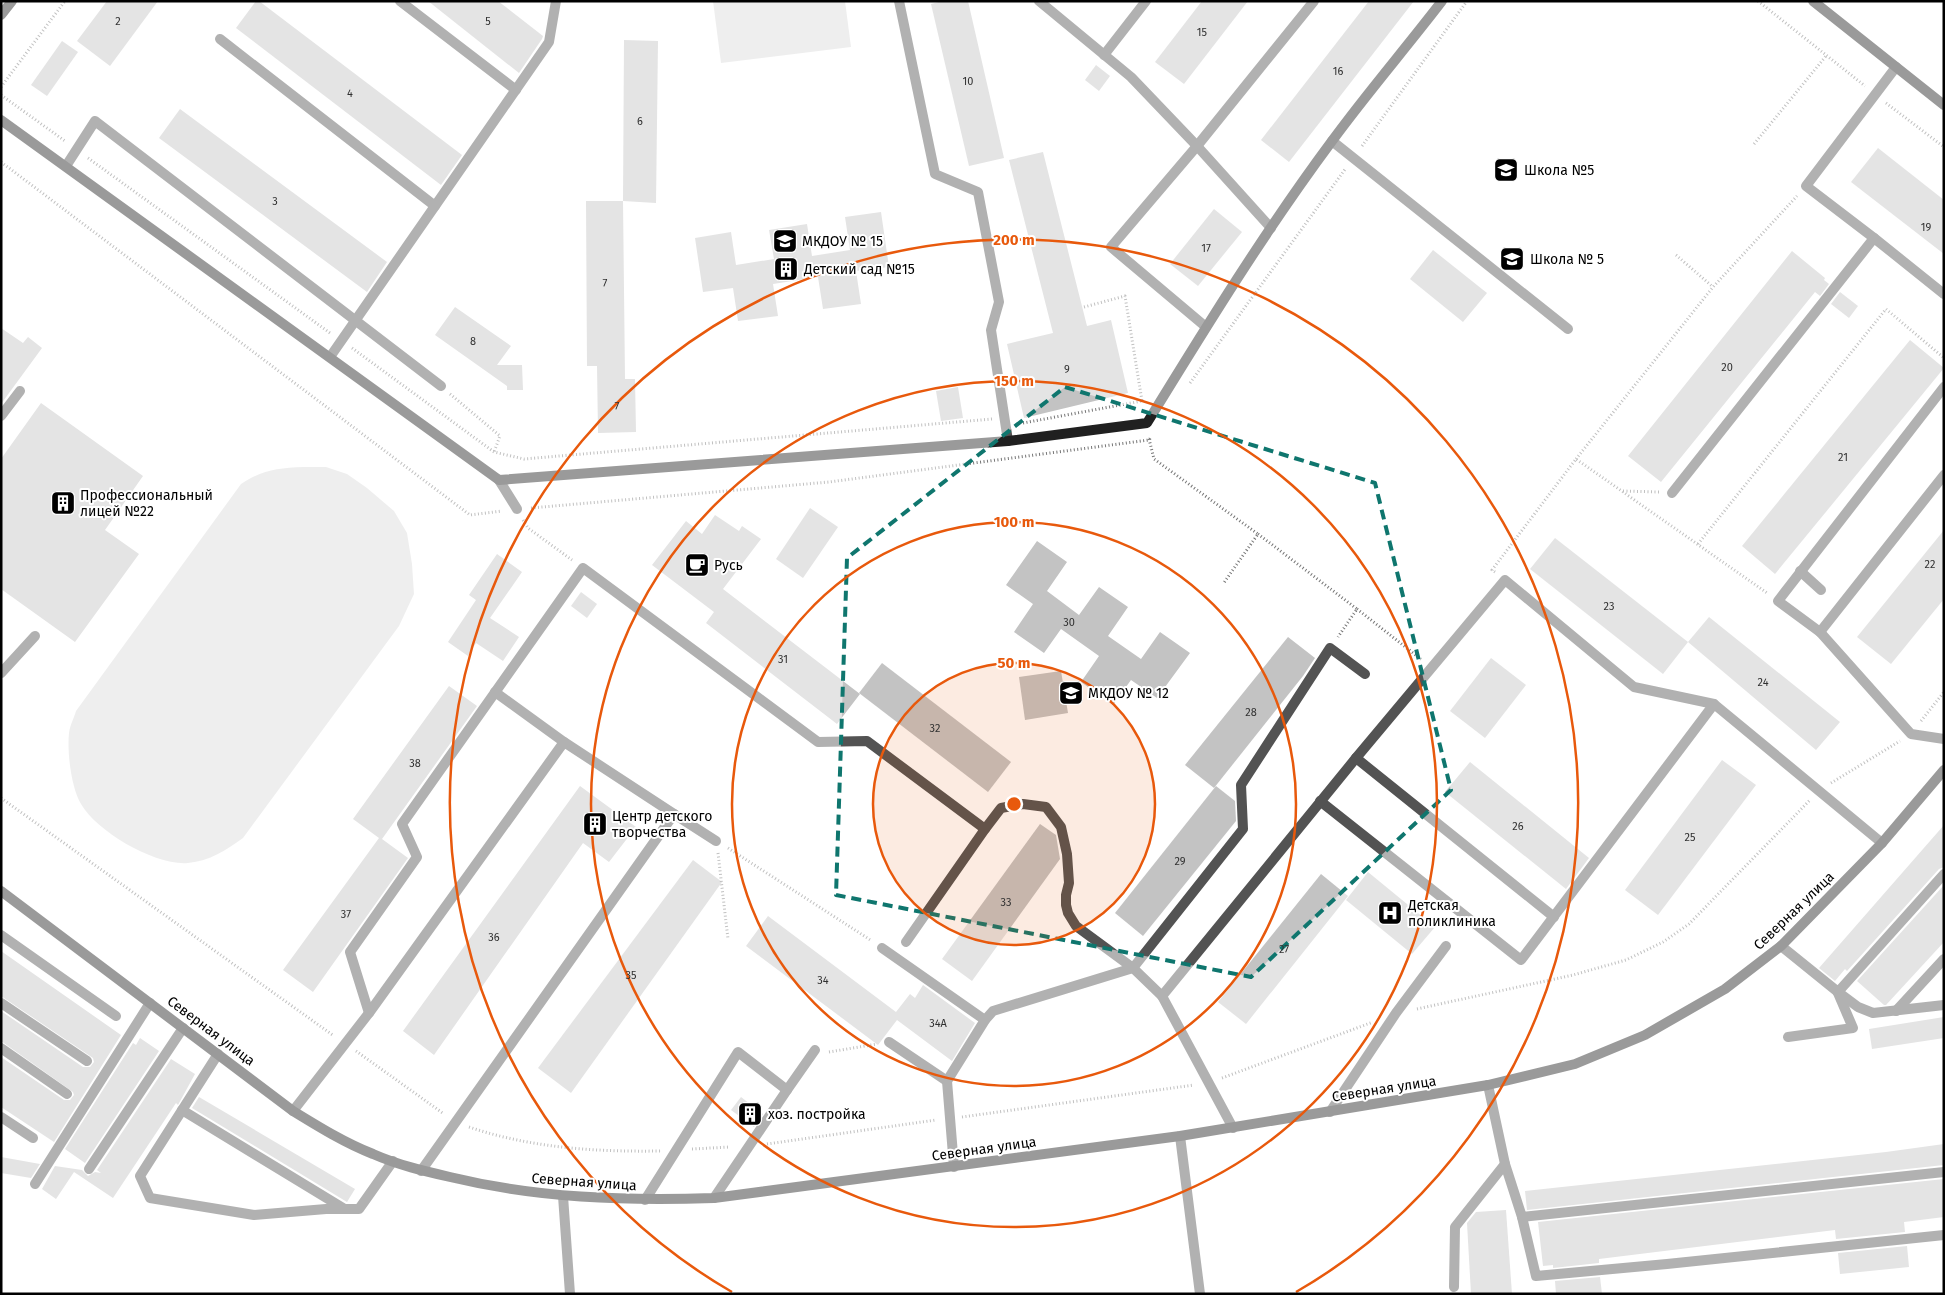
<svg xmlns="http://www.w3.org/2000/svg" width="1945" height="1295" viewBox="0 0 1945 1295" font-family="'Fira Sans',sans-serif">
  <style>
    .green { fill: #dadada }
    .building { fill: #c3c3c3 }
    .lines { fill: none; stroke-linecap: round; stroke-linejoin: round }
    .path { stroke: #757575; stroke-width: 3; stroke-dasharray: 1 2.5; stroke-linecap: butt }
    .lane { stroke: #535353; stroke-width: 10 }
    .secondary { stroke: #202020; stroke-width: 10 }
    .marked { fill: none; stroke: #0f766e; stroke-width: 4; stroke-dasharray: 10 6; stroke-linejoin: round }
    .ring { fill: none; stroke: #e8590c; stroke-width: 2.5 }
    .labels { text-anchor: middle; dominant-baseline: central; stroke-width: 4; stroke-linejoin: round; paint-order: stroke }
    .number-label { font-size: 11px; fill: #313131 }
    .poi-label { font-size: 14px; fill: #000; stroke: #fff; text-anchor: start }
    .street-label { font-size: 14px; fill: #000; stroke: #fff }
    .centre { fill: #e8590c; stroke: #fff; stroke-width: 2.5 }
    .ring-label { font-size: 15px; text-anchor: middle; font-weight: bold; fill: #e8590c; stroke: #fff; stroke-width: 4; stroke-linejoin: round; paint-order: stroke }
  </style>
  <rect width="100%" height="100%" fill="#fff"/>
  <g class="green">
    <polygon points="713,1 845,1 851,47 721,63"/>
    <path d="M 303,467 L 326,467 L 347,474 L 367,488 L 394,511 L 407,533 L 412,564 L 414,594 L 399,626 L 243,838 C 226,850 210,861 188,863 C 156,866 97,832 81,804 C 71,787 67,752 69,733 C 70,725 74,718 76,711 L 241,484 C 262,470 278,468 303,467 Z"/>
  </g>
  <g class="building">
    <polygon points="107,1 158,1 110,66 77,41"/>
    <polygon points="256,1 259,1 462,155 441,185 236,28"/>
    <polygon points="428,1 498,1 543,36 542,39 519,73"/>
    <polygon points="943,1 968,1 1004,158 969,166 931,4"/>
    <polygon points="1202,1 1248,1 1184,84 1155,62"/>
    <polygon points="1369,1 1414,1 1289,162 1261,140"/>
    <polygon points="624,40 658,41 656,203 623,201"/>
    <polygon points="62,41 78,52 47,96 31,85"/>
    <polygon points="1096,65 1110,76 1099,91 1085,80"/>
    <polygon points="180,109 387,262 367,292 159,138"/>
    <polygon points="1878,148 1944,200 1944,254 1851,182"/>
    <polygon points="1043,152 1087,326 1111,320 1128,393 1024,418 1007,344 1053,333 1009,160"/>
    <polygon points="586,201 623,201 625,379 635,379 636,432 598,433 597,366 587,366"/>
    <polygon points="1214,209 1242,232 1198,286 1170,264"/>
    <polygon points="881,212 889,267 856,271 861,304 823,309 818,277 773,284 778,316 738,321 733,288 703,292 695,238 731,232 736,265 774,259 769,230 807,224 812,256 850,250 845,217"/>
    <polygon points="1433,250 1487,293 1463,322 1410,279"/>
    <polygon points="1792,251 1825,278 1824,280 1829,284 1820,296 1815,292 1661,482 1628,456"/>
    <polygon points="1840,292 1858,306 1849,318 1831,304"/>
    <polygon points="455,307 511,346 497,365 522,365 523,390 507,390 507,386 435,335"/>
    <polygon points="1,328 23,343 28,337 42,348 1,404"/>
    <polygon points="1910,340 1944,368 1775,574 1742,546"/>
    <polygon points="958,387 963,418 941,421 936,391"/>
    <polygon points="41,403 143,476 105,530 139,554 75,642 1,589 1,459"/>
    <polygon points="810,508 838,527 803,578 776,559"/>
    <polygon points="715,515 739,531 742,526 761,539 723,589 860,694 837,724 706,623 714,612 652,565 686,521 702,534"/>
    <polygon points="1944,530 1944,599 1891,664 1857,637"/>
    <polygon points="1555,538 1688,642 1663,674 1530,569"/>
    <polygon points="1037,541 1067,562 1047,591 1079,615 1099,587 1128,607 1108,636 1141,659 1160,632 1190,653 1157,698 1131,680 1113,705 1081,682 1099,656 1061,629 1044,653 1014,632 1033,604 1006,585"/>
    <polygon points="497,554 522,572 490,618 519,637 503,661 476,643 468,656 448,642 476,600 469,595"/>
    <polygon points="581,592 597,604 587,618 571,606"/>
    <polygon points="1709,617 1840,722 1816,750 1688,642"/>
    <polygon points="1288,637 1315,658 1303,676 1214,788 1185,765"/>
    <polygon points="1491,658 1526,685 1485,738 1450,711"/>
    <polygon points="882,663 1011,762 988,792 859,693"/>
    <polygon points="1061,671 1068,713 1025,720 1019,677"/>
    <polygon points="449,686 477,706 382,839 408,858 313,992 283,970 379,838 353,819"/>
    <polygon points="1722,760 1756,785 1658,915 1625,890"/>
    <polygon points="1470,762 1589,858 1566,889 1445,792"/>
    <polygon points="580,786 636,827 609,862 583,843 434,1055 403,1031"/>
    <polygon points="1216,786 1235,801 1236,821 1143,936 1115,913"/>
    <polygon points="1040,824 1056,835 1060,859 972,981 942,959"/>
    <polygon points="1944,825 1944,867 1939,869 1847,971 1845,969 1835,981 1819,968"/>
    <polygon points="693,860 722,882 571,1093 538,1068"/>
    <polygon points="1368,872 1435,927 1412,954 1346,900"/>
    <polygon points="1321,874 1348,896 1246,1024 1218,1002"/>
    <polygon points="1944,885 1944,942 1886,1005 1884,1005 1857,981"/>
    <polygon points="768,916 896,1012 910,994 915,998 923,985 975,1023 952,1061 897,1020 878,1045 746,946"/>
    <polygon points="1,951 121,1035 54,1142 1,1107 1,1057 64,1100 70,1100 74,1095 73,1092 1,1041 1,1011 83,1067 90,1067 94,1062 93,1058 1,996"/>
    <polygon points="1944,1017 1944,1038 1872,1049 1869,1029"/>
    <polygon points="140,1038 159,1051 85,1163 65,1149 133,1043 136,1045"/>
    <polygon points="171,1059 195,1074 178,1105 176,1103 113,1198 74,1172 56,1199 42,1189 55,1166 82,1170 88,1176 95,1172 101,1173 97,1170"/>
    <polygon points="199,1097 355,1189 347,1202 192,1108"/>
    <polygon points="741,1097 763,1114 754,1127 731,1110"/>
    <polygon points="1944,1144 1944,1165 1527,1210 1525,1191 1886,1152"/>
    <polygon points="1,1157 40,1164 31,1178 1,1173"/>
    <polygon points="1944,1179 1944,1217 1904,1222 1905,1232 1836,1239 1835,1230 1599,1259 1599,1263 1553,1268 1553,1265 1543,1266 1538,1222"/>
    <polygon points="1506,1210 1512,1294 1471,1294 1467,1223 1476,1212"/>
    <polygon points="1907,1246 1909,1267 1840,1274 1838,1253"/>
    <polygon points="1600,1277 1602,1294 1556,1294 1555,1281"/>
  </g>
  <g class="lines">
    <g class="path">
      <polyline points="1758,1 1865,86"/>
      <polyline points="1,87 65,1"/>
      <polyline points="1,95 65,141"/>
      <polyline points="1886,103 1944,147"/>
      <polyline points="1754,144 1826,56"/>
      <polyline points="1362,146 1467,1"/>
      <polyline points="88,158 330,333"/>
      <polyline points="1,162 470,515 502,511"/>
      <polyline points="1676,255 1713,287"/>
      <polyline points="1084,307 1125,296 1142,401"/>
      <polyline points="352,348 494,452 524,459 992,419"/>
      <polyline points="1190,383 1346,168"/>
      <polyline points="450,394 500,436 494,452"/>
      <polyline points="1023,423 1142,401"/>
      <polyline points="1149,439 1154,459 1258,534 1223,584"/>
      <polyline points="1576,459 1713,287 1797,196"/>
      <polyline points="1623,491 1659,492"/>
      <polyline points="531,508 829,482 1149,440 1151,437"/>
      <polyline points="523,520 528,528 572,560"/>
      <polyline points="1258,534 1357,609 1338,637"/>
      <polyline points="1698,544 1886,309 1944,358"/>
      <polyline points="1495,572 1492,570 1576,459 1767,593"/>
      <polyline points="1357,609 1422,660"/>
      <polyline points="1921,721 1944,692"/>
      <polyline points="1831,783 1900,741"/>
      <polyline points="1,798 334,1036"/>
      <polyline points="728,848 872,941"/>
      <polyline points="718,853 728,939"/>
      <polyline points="1417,1009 1573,975 1626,960 1663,942 1689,924 1810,800"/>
      <polyline points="356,1051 444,1114"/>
      <polyline points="829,1052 877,1044"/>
      <polyline points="1222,1078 1373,1022"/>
      <polyline points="962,1117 1194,1085"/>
      <path d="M 469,1127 C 531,1148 596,1152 661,1151"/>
      <polyline points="767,1144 936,1120"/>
      <polyline points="692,1149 730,1147"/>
    </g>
    <g class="lane">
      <polyline points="400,1 516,90"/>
      <polyline points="899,1 935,174 978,192 999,302 991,330 1008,441"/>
      <polyline points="1039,1 1131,77 1197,146 1271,228"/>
      <polyline points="220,39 435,206"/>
      <polyline points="1104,55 1146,1"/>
      <polyline points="1332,141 1568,329"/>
      <polyline points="66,166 95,121 441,386"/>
      <polyline points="1874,238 1944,294"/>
      <polyline points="1206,327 1111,247 1197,146 1314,1"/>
      <polyline points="330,357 549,42 556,1"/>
      <polyline points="1944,387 1778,601 1820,632 1911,734 1944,739"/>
      <polyline points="1,416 20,391"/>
      <polyline points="499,480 517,509"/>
      <polyline points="1672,493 1874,238 1806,186 1896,67"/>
      <polyline points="1800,571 1821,590"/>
      <polyline points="1820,632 1944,475"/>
      <polyline points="1,673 35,636"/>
      <polyline points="495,692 564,742"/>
      <polyline points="1356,758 1554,917"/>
      <polyline points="1320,801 1521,960 1714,704 1882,843"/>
      <polyline points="674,814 716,841"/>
      <polyline points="985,829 1001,808 1023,804 1046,807 1061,827 1067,854 1069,883 1066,895 1066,905 1068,913 1076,926 1133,968 1162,996 1356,758 1505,580 1634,687 1714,704"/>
      <polyline points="1,935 116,1016"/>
      <polyline points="1781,946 1838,992 1944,874"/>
      <polyline points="882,948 985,1020"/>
      <polyline points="1838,992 1858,1007 1873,1013 1944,1005"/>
      <polyline points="1162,996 1233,1128"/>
      <polyline points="1,1003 87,1061"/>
      <polyline points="1896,1011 1944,959"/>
      <polyline points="369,1013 350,952 417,857 402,824 583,568 818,742 867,741 985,829 906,942"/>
      <polyline points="1788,1037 1853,1028 1838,993"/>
      <polyline points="889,1042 947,1081"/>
      <polyline points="1,1048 67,1094"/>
      <polyline points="218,1054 140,1176 150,1198 254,1215 326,1209 359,1209 393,1161"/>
      <polyline points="1488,1085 1505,1164 1522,1217 1944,1172"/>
      <polyline points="182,1110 343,1208"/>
      <polyline points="293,1111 369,1013 564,742 674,814 421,1171"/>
      <polyline points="1330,1112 1396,1013 1446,946"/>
      <polyline points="1,1117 33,1138"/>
      <polyline points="1180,1136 1200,1294"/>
      <polyline points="954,1167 947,1081 985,1020 993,1011 1133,968 1243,829 1241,785 1330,648 1365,674"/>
      <polyline points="89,1169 183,1028"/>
      <polyline points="35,1184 150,1003"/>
      <polyline points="563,1196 570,1294"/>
      <polyline points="714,1198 787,1090"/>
      <polyline points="645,1200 738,1052 787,1090 815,1050"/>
      <polyline points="1522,1217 1536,1276 1667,1264 1944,1235"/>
      <polyline points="1454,1287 1455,1227 1505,1164"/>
    </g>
    <g class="secondary">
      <polyline points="1813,1 1944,105"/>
      <polyline points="1,15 12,1"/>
      <path d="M 1,120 L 499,480 L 1008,441 L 1147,423 C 1206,327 1265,231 1332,141 C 1367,93 1406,48 1442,1"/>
      <path d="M 1,891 L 293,1111 C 319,1127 345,1143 373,1154 C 398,1165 424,1171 450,1177 C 537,1198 624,1201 714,1198 L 1180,1136 L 1488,1085 L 1575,1064 L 1645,1035 L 1725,989 L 1781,946 L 1882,843 L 1944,770"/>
    </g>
  </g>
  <path d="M0 0H1945V1295H0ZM 1065,387 L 1375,483 L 1451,790 L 1251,977 L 836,895 L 847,558 Z" fill="#fff" fill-opacity=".55" fill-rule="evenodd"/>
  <path class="marked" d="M 1065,387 L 1375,483 L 1451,790 L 1251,977 L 836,895 L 847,558 Z"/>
  <circle cx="1014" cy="804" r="141" fill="#e8590c" fill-opacity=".12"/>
  <g class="ring">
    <circle cx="1014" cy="804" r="141"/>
    <circle cx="1014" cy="804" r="282"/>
    <circle cx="1014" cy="804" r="423"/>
    <path d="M732 1292A564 564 0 1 1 1296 1292"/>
  </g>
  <defs>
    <symbol id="school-square" viewBox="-11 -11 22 22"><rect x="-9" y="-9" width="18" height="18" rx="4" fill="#000" stroke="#fff"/><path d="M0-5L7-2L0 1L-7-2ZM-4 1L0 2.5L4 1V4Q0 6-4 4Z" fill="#fff"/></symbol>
    <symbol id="building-square" viewBox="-11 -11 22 22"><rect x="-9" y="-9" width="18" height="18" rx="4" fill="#000" stroke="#fff"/><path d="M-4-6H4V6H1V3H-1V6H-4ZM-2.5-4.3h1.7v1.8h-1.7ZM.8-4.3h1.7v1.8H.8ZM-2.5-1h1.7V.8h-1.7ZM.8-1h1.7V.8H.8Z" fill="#fff"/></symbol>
    <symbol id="cafe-square" viewBox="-11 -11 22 22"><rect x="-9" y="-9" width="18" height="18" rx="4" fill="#000" stroke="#fff"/><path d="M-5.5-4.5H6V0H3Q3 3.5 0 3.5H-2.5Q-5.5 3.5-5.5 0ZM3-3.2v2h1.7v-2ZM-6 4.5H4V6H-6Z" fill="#fff"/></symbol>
    <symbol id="hospital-square" viewBox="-11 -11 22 22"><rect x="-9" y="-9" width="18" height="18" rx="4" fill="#000" stroke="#fff"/><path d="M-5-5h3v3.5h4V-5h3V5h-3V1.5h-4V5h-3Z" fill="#fff"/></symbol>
  </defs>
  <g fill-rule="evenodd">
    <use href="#school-square" x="1492" y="156" width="28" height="28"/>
    <use href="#school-square" x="771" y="227" width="28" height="28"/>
    <use href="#school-square" x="1498" y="245" width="28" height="28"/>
    <use href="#building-square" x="772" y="255" width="28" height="28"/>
    <use href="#building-square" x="49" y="489" width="28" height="28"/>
    <use href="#cafe-square" x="683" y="551" width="28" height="28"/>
    <use href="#school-square" x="1057" y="679" width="28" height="28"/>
    <use href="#building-square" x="581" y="810" width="28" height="28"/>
    <use href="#hospital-square" x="1376" y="899" width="28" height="28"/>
    <use href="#building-square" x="736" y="1100" width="28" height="28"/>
  </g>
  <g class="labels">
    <g class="number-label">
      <text x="118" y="21">2</text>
      <text x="488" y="21">5</text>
      <text x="1202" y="32">15</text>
      <text x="1338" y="71">16</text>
      <text x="968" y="81">10</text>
      <text x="350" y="93">4</text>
      <text x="640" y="121">6</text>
      <text x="275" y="201">3</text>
      <text x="1926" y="227">19</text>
      <text x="1206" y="248">17</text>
      <text x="605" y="283">7</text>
      <text x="473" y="341">8</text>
      <text x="1727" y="367">20</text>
      <text x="1067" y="369">9</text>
      <text x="617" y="406">7</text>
      <text x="1843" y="457">21</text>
      <text x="1930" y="564">22</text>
      <text x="1609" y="606">23</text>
      <text x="1069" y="622">30</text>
      <text x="783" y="659">31</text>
      <text x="1763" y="682">24</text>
      <text x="1251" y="712">28</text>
      <text x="935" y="728">32</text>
      <text x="415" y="763">38</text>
      <text x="1518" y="826">26</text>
      <text x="1690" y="837">25</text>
      <text x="1180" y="861">29</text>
      <text x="1006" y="902">33</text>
      <text x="346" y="914">37</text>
      <text x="494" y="937">36</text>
      <text x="1284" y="949">27</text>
      <text x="631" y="975">35</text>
      <text x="823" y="980">34</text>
      <text x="938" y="1023">34А</text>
    </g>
    <g class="poi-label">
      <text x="1524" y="170">Школа №5</text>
      <text x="802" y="241">МКДОУ № 15</text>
      <text x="1530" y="259">Школа № 5</text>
      <text x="804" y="269">Детский сад №15</text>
      <text x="80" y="495">Профессиональный<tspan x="80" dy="16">лицей №22</tspan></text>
      <text x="714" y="565">Русь</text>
      <text x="1088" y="693">МКДОУ № 12</text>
      <text x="612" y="816">Центр детского<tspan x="612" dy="16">творчества</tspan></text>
      <text x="1408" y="905">Детская<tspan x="1408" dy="16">поликлиника</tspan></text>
      <text x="768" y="1114">хоз. постройка</text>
    </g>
    <g class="street-label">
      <text transform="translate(1794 911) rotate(-44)">Северная улица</text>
      <text transform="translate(211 1031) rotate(37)">Северная улица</text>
      <text transform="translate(1384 1089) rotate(-9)">Северная улица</text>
      <text transform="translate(984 1149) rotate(-8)">Северная улица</text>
      <text transform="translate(584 1182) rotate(4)">Северная улица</text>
    </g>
  </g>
  <circle cx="1014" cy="804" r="8" class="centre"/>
  <g class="ring-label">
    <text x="1014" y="245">200 m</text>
    <text x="1014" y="386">150 m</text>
    <text x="1014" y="527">100 m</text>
    <text x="1014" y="668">50 m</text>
  </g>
  <rect width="1945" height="1295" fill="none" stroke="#000000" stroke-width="5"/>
</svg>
